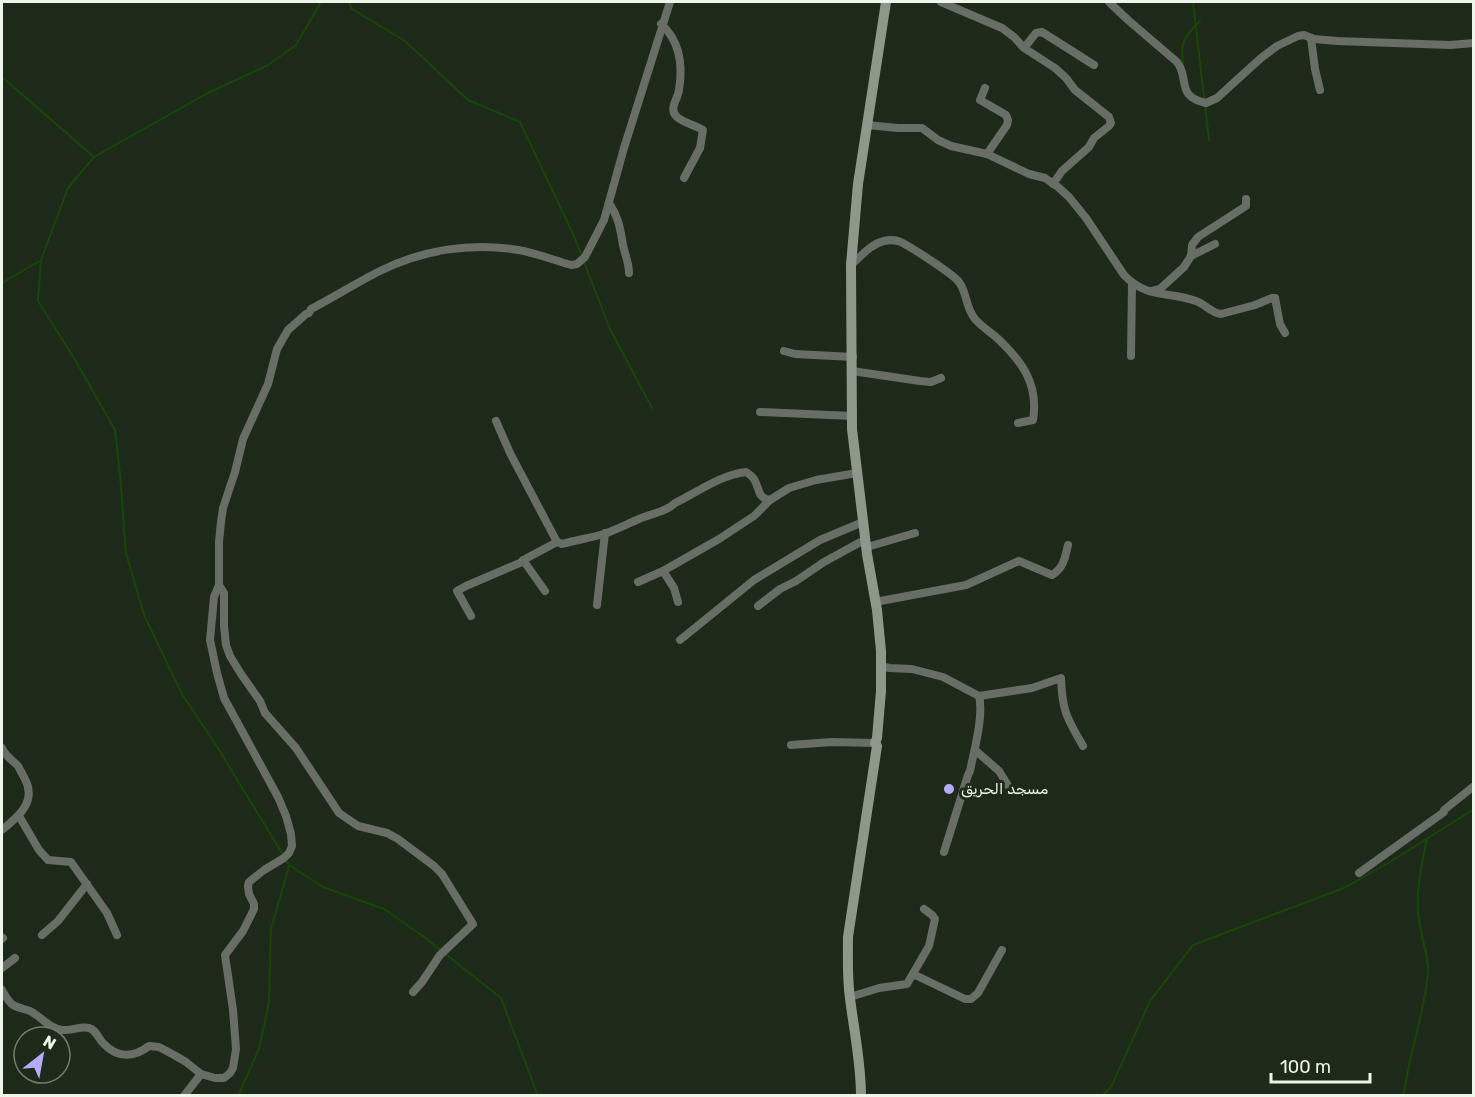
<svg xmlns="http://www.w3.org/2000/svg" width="1475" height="1097" viewBox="0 0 1475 1097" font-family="Rubik,'Noto Naskh Arabic',sans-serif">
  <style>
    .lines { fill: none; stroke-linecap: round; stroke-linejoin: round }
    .stream { stroke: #1a4508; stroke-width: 2 }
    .street { stroke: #686e66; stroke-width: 8 }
    .secondary { stroke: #8d988a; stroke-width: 10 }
    .poi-dot { fill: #b4acf9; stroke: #1d2a19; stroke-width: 2 }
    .labels { text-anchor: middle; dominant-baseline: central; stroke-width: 6; stroke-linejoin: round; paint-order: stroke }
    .poi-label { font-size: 15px; fill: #eef6eb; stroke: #1d2a19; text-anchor: start }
  </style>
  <rect width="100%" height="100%" fill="#1d2a19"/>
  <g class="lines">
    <g class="stream">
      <polyline points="349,2 352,9 405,41 468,100 520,122 574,236 582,256"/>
      <polyline points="1193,2 1209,140"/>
      <path d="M 1183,64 C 1180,41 1184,37 1200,21"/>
      <polyline points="2,77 94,157"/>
      <polyline points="584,262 610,329 652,408"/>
      <polyline points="2,283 41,260"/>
      <polyline points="283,855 218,748 182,694 144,615 126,553 120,475 115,430 74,358 38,301 41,260 68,188 94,157 206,94 268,65 296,45 321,2"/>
      <polyline points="286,860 289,865 323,887 384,909 424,937 501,998 538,1096"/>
      <polyline points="238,1096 259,1049 269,1002 271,929 289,866"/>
      <polyline points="1102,1096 1112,1085 1150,1001 1193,945 1344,888 1390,862 1474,809"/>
      <path d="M 1404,1096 C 1408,1054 1425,1014 1428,972 C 1429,956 1419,930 1418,913 C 1416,887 1422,864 1427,839"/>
    </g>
    <g class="street">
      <polyline points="941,2 1002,28 1014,37 1024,48 1055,68 1066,78 1075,90 1109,117 1111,123 1109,126 1094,138 1089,147 1062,171 1053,184"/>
      <path d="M 1109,2 L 1128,20 L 1177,62 C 1190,78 1175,96 1206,103 L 1217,98 L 1261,58 L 1277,46 L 1298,36 L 1304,35 L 1314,39 L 1337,41 L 1450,45 L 1474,43"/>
      <path d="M 661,24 C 680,41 683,66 679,90 C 678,99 668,109 677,117 C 684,123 695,125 703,130 L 700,148 L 684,178"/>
      <polyline points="1311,38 1315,69 1320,90"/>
      <polyline points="1024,48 1036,33 1042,32 1094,65"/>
      <polyline points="985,88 980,100 1006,115 1008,120 1007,125 987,154"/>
      <path d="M 867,125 L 898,128 L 922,128 L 938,140 L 951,146 L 987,154 L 1029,174 L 1045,178 L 1058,187 L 1069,197 L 1086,218 L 1124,275 C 1147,299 1168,291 1196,301 C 1205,304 1211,313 1221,314 L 1255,305 L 1272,298"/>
      <path d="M 609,203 C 619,218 620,228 623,245 C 625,255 629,263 629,273"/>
      <polyline points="1191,256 1215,244"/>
      <path d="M 851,265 C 861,256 871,244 884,241 C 888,240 894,240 898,241 C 907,244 953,274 959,282 C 967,292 965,307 975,319 C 981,326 989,331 996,337 C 1022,361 1039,384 1033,420 L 1018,423"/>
      <polyline points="1152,291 1160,289 1184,267 1191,256 1192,245 1198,237 1246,206 1246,199"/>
      <polyline points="1275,298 1280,324 1285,333"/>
      <polyline points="784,351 795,354 853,357"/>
      <polyline points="1131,356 1132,283"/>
      <polyline points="852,371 920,381 931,382 941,378"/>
      <polyline points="760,412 852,416"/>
      <polyline points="496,421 510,453 557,542"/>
      <polyline points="867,547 915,533"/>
      <polyline points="523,560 545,591"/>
      <polyline points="663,571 674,588 678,602"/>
      <polyline points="638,582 663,571 719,539 754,516 770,500 789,488 816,480 857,473"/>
      <polyline points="219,585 224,593 224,626 226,645 230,656 241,674 260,701 265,713 296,748 339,813 358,826 387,833 398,839 434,866 442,874 473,924 440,955 422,982 413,992"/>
      <path d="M 875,602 L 966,585 L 1019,561 L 1052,575 C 1064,568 1065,557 1068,545"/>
      <polyline points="597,605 605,533"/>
      <polyline points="758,606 780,589 796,581 824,562 866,539"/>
      <path d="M 471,616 L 457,591 L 466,586 L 522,562 L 527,558 L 557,542 L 562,544 C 576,540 590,538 604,534 C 618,529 631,522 644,517 C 655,513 667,511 675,503 C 698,492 720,475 746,472 C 749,474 752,476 754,479 C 760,489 757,498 770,500"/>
      <polyline points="680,640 754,580 820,540 863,522"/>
      <path d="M 881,666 L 889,668 L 912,669 L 943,677 L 979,696 L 1032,688 L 1061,678 C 1062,711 1067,718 1083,746"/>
      <polyline points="791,745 832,742 875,743"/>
      <path d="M 2,748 C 5,756 12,760 18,766 C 20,770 23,775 25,779 C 37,802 18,817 2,830"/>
      <polyline points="975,750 999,771 1009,787"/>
      <polyline points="19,816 39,850 48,860 71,862 107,913 117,935"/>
      <path d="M 944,852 L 968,775 L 970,771 C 974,751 984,715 979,696"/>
      <polyline points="1359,873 1444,812 1444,810 1474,786"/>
      <polyline points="42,935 58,921 87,884"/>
      <polyline points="2,939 3,938"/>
      <polyline points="2,968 15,958"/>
      <polyline points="913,974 965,999 971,999 978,993 1002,950"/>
      <path d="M 2,990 C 5,996 8,1001 13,1005 C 18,1008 25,1009 30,1011 C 42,1017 48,1028 62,1030 C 71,1031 80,1026 89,1028 C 97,1030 98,1039 104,1044 C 118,1059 135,1057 149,1046 L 159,1047 L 174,1055 L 186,1062 L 201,1074 L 215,1078 L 224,1078 L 230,1073 L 233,1068 L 236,1049 L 233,1010 L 225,955 L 243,931 L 254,909 L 254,904 L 249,894 L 248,886 L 249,882 L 264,870 L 284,858 L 289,853 L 292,846 L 291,834 L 286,816 L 278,797 L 224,698 L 217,673 L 210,640 L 214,597 L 219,585 L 219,542 L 221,522 L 223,508 L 235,472 L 243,439 L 268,384 L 277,349 L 288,330 L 306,314 L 309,313 L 311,309 C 334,297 356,283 380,271 C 422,250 471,242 518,250 C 536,253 553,260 571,265 L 577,264 L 585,257 L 604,220 L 624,148 L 670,2"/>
      <polyline points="850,997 879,988 907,984 929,946 935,919 932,915 924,909"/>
      <polyline points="184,1096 201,1074"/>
    </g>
    <path class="secondary" d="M 861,1096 C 861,1062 854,1031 850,998 C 847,978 848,957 848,937 L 877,746 L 875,743 L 877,738 L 881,691 L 881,651 L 877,610 L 867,554 L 852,429 L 851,265 L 858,184 L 886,2"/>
  </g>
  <circle class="poi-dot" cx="949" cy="789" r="6"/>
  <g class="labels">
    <g class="poi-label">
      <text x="961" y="789">مسجد الحريق</text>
    </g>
  </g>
  <rect width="1475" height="1097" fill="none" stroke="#eef6eb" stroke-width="6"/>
  <g transform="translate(42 1055) rotate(31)"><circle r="28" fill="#1d2a19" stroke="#717c6d" stroke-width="1.5"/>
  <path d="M0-4.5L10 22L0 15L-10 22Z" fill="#b4acf9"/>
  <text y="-9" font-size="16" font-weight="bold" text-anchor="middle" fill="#eef6eb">N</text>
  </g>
  <path d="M1271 1073v9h99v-9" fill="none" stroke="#eef6eb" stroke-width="3"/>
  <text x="1280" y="1073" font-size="18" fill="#eef6eb" stroke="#1d2a19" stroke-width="4.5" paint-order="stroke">100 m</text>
</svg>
